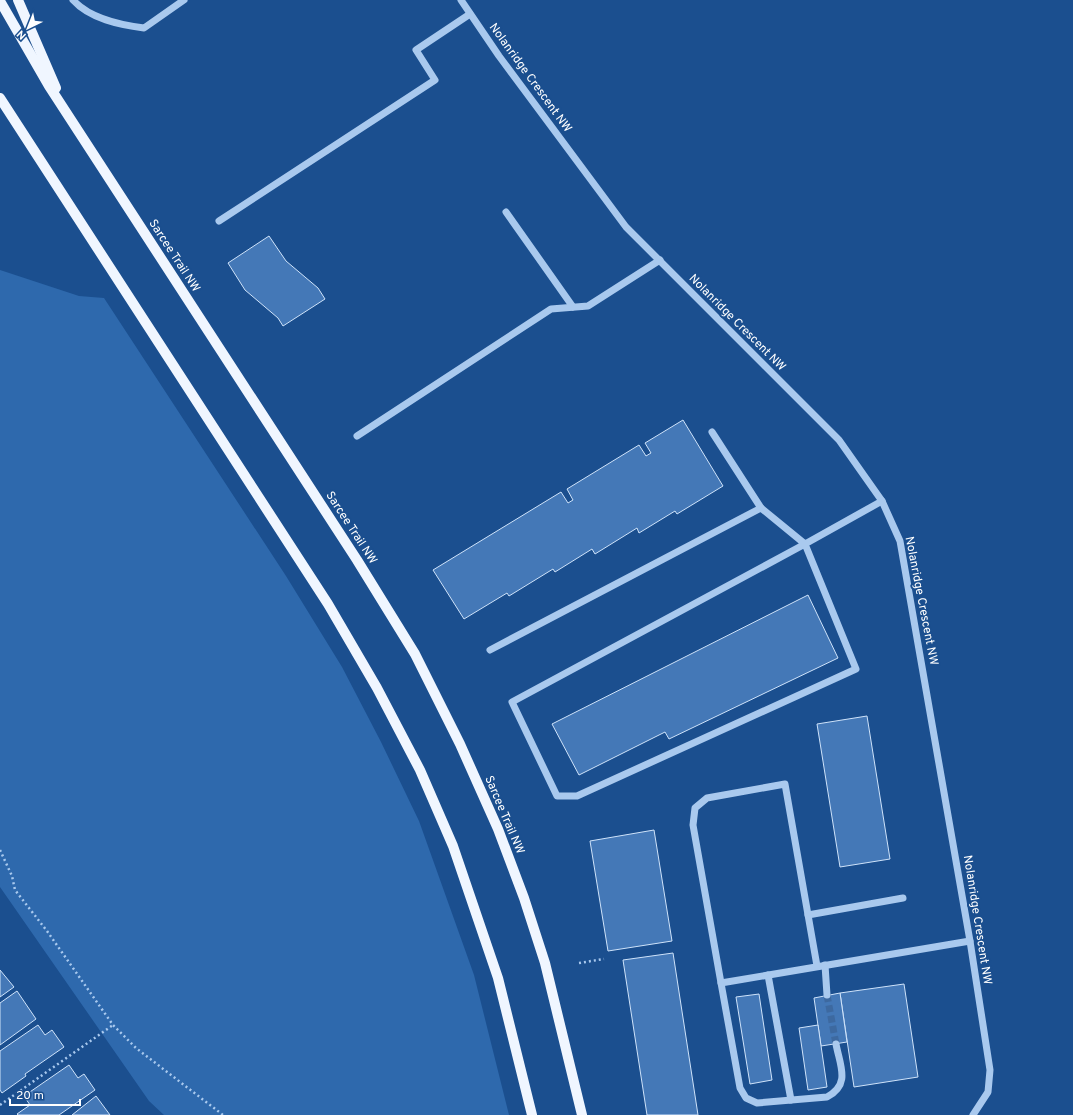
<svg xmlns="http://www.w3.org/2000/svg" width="1073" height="1115" viewBox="0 0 1073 1115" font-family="Overpass,sans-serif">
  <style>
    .green { fill: #2e69ad }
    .building { fill: #4478b7; stroke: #cfe3fa }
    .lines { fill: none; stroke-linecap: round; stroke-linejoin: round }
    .minor-tunnel { stroke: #3d69a0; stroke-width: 7; stroke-dasharray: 7 3.5; stroke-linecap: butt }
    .path { stroke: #a9c9ee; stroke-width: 2.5; stroke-dasharray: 2 3; stroke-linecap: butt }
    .minor { stroke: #a9c9ee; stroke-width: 7 }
    .major { stroke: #f0f6ff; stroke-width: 10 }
    .labels { text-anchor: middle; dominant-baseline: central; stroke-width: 4; stroke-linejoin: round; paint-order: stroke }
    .street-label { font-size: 12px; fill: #fff; stroke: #1b4f8f }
  </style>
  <rect width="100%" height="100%" fill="#1b4f8f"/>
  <polygon class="green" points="0,270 79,296 104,298 286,576 342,667 381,742 419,821 474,975 509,1115 164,1115 149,1101 0,887"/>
  <g class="building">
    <polygon points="269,236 286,261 318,288 325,299 283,326 278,318 245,290 228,263"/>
    <polygon points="683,420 723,486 677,514 675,511 639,533 637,528 595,554 592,549 555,572 553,569 509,596 507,593 464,619 433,570 561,492 568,503 573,500 567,489 639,445 646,456 651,453 645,443"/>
    <polygon points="808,595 838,658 669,739 665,732 579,775 552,724"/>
    <polygon points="867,716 890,859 840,867 817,724"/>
    <polygon points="654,830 672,941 608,951 590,841"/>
    <polygon points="673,953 698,1115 647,1115 623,960"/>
    <polygon points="0,970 14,987 0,997"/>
    <polygon points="904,984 918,1077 854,1087 840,993"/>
    <polygon points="17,991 36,1019 0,1045 0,1003"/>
    <polygon points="840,993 847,1042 821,1046 814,998"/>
    <polygon points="759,994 772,1080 750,1084 736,997"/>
    <polygon points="38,1025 45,1035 52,1030 64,1047 25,1074 26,1076 2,1093 0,1090 0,1051"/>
    <polygon points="818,1025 827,1087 808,1090 799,1028"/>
    <polygon points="69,1065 78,1078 84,1074 95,1090 59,1115 18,1115 17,1114 30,1105 24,1096"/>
    <polygon points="96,1096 110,1115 72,1115"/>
  </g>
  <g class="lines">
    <polyline class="minor-tunnel" points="827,995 836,1044"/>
    <g class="path">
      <polyline points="0,850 12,876 15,890 47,931 113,1025 136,1048 223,1115"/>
      <polyline points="579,963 604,959"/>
      <polyline points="0,1105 113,1025"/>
    </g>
    <g class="minor">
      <path d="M 73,0 C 90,19 120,25 144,28 L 184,0"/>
      <polyline points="461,0 499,56 626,227 839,440 882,501 900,541 970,941 990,1070 988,1092 973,1115"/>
      <polyline points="506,212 573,307"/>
      <polyline points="219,221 435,80 416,50 470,14"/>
      <polyline points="712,432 761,508"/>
      <polyline points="357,436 551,309 588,306 660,260"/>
      <polyline points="490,650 761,508 805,544 512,702 557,796 577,796 856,669 805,544 882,501"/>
      <polyline points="808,915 903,898"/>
      <polyline points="825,965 827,995"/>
      <polyline points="817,966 785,784 707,798 695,808 693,825 721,983 970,941"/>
      <polyline points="768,975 791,1100"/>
      <path d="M 721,983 L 740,1088 L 746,1098 L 757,1103 L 827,1097 C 851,1084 840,1066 836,1044"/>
    </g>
    <g class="major">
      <polyline points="18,0 56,88"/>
      <polyline points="0,1 49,86 357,560 415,654 460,744 498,829 524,898 545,963 582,1115"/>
      <polyline points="0,98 328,604 377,688 420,770 453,846 498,978 532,1115"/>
    </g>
  </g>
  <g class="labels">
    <g class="street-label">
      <text transform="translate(530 78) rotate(54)">Nolanridge Crescent NW</text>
      <text transform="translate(174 256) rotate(57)">Sarcee Trail NW</text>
      <text transform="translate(737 323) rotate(45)">Nolanridge Crescent NW</text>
      <text transform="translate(351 528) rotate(57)">Sarcee Trail NW</text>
      <text transform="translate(921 601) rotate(79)">Nolanridge Crescent NW</text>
      <text transform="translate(504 815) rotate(67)">Sarcee Trail NW</text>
      <text transform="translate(977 920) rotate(81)">Nolanridge Crescent NW</text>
    </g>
  </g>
  <g transform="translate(28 28) rotate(223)" stroke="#1b4f8f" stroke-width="3" paint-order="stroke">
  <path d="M0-3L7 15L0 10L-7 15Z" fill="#ffffff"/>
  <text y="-6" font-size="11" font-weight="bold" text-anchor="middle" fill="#ffffff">N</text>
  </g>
  <path d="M10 1099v6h70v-6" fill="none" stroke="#ffffff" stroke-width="2"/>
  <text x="16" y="1099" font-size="12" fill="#ffffff" stroke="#1b4f8f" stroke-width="3" paint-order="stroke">20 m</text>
</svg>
